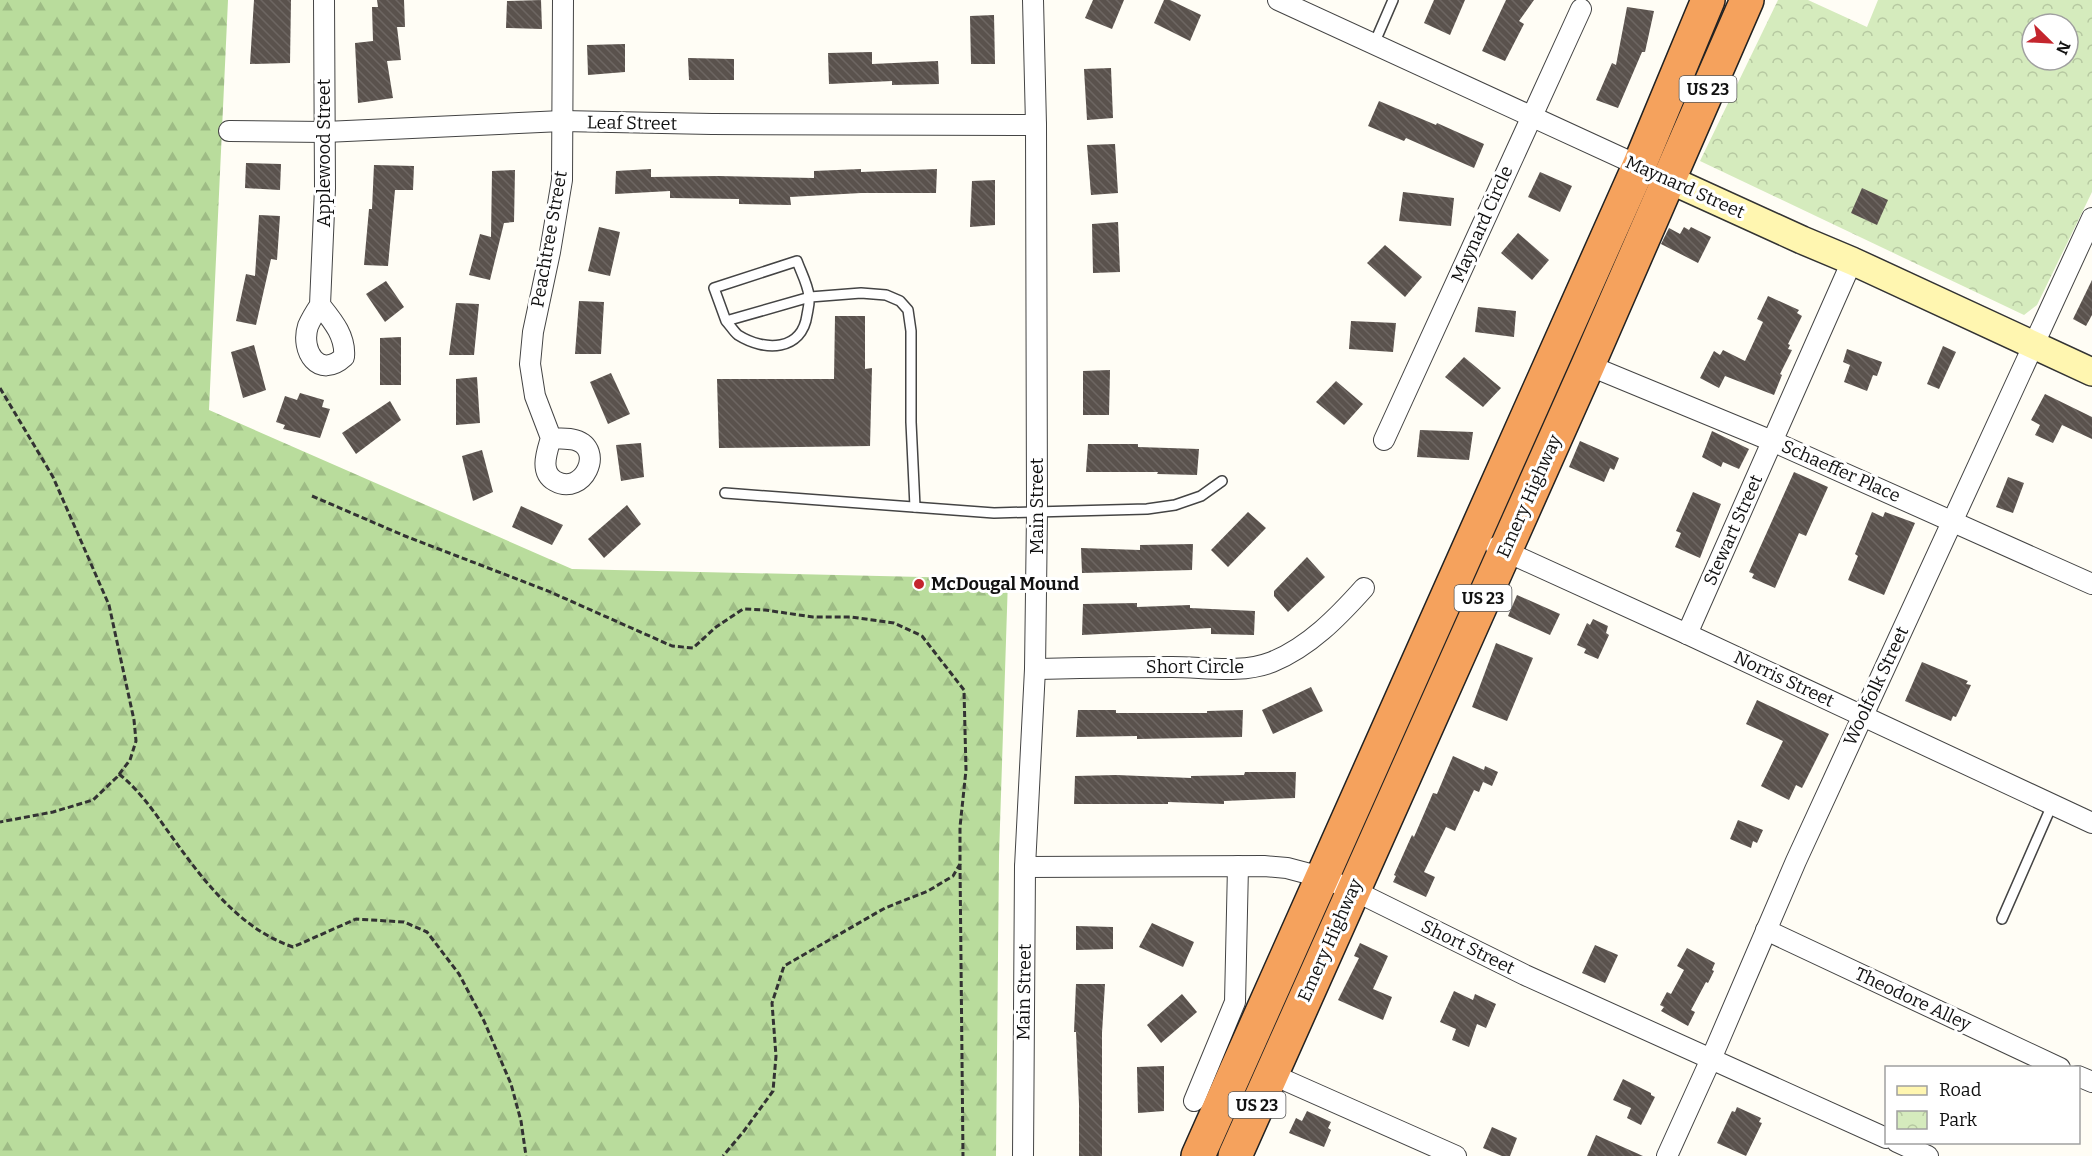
<svg xmlns="http://www.w3.org/2000/svg" width="2092" height="1156" viewBox="0 0 2092 1156" font-family="Bitter,serif">
  <style>
    .forest { fill: url(#forest-firs) }
    .park { fill: url(#park-crowns); fill-rule: evenodd }
    .building { fill: url(#building-back-hatch) }
    .lines { fill: none; stroke-linecap: round; stroke-linejoin: round }
    .lane-casing { stroke: #444; stroke-width: 12 }
    .street-casing { stroke: #444; stroke-width: 22 }
    .secondary-casing { stroke: #333; stroke-width: 30 }
    .highway-casing { stroke: #222; stroke-width: 36 }
    .path { stroke: #333; stroke-width: 3; stroke-dasharray: 6 3; stroke-linecap: butt }
    .lane { stroke: #fff; stroke-width: 9 }
    .street { stroke: #fff; stroke-width: 20 }
    .secondary { stroke: #fff6b0; stroke-width: 27 }
    .highway { stroke: #f5a25d; stroke-width: 33 }
    .poi-dot { fill: #c4262e; stroke: #fff; stroke-width: 2 }
    .labels { text-anchor: middle; dominant-baseline: central; stroke-width: 6; stroke-linejoin: round; paint-order: stroke }
    .shield { fill: #fff; stroke: #585858; stroke-width: 1.5 }
    .shield-label { font-size: 16px; font-weight: bold; fill: #111 }
    .street-label { font-size: 18px; fill: #111; stroke: #fff }
    .poi-label { font-size: 18px; font-weight: bold; fill: #111; stroke: #fff; text-anchor: start }
  </style>
  <defs>
    <pattern id="forest-firs" width="22" height="20" patternUnits="userSpaceOnUse" patternTransform="scale(1.5)"><rect width="22" height="20" fill="#b9dc9c"/><path d="M5 1l3.5 6h-7zM16 11l3.5 6h-7z" fill="#9ebc85"/></pattern>
    <pattern id="park-crowns" width="20" height="18" patternUnits="userSpaceOnUse" patternTransform="scale(1.5)"><rect width="20" height="18" fill="#d5ebbd"/><path d="M2 6a3 3 0 1 1 6 0M12 15a3 3 0 1 1 6 0" fill="none" stroke="#b6c8a1"/></pattern>
    <pattern id="building-back-hatch" width="6" height="6" patternUnits="userSpaceOnUse" patternTransform="scale(1.5)"><rect width="6" height="6" fill="#5a524d"/><path d="M-1 5l2 2M0 0l6 6M5-1l2 2" fill="none" stroke="#6d6662"/></pattern>
  </defs>
  <rect width="100%" height="100%" fill="#fffdf5"/>
  <polygon class="forest" points="0,0 228,0 209,410 572,569 1008,579 999,856 996,1156 0,1156"/>
  <path class="park" d="M 1778,0 L 1808,0 L 1867,27 L 1878,0 L 2092,0 L 2092,192 L 2037,305 L 2024,315 L 1700,161 ZM 2032,24 L 2068,24 L 2068,60 L 2032,60 Z"/>
  <g class="building">
    <polygon points="254,0 291,0 290,63 250,64"/>
    <polygon points="377,0 404,0 405,27 397,27 401,60 387,61 393,98 358,103 355,43 373,41 372,7 378,7"/>
    <polygon points="541,0 542,29 506,28 507,1"/>
    <polygon points="1093,0 1124,0 1112,29 1085,18"/>
    <polygon points="1164,0 1170,0 1201,15 1190,41 1154,23"/>
    <polygon points="1434,0 1465,0 1450,35 1424,23"/>
    <polygon points="1506,0 1534,0 1519,21 1524,24 1505,61 1482,51"/>
    <polygon points="1627,7 1654,11 1645,52 1642,52 1618,108 1596,100 1612,63 1616,65"/>
    <polygon points="994,15 995,64 971,64 970,16"/>
    <polygon points="625,44 625,72 588,75 587,45"/>
    <polygon points="872,52 872,64 938,61 939,84 892,85 892,81 829,84 828,53"/>
    <polygon points="688,58 734,59 734,80 689,80"/>
    <polygon points="1111,68 1113,118 1087,120 1084,69"/>
    <polygon points="1379,101 1436,125 1437,123 1484,144 1474,168 1406,138 1404,141 1368,126"/>
    <polygon points="1115,144 1118,193 1091,195 1087,145"/>
    <polygon points="246,163 281,164 280,190 245,188"/>
    <polygon points="374,165 414,166 413,190 395,190 388,266 364,265 369,209 372,209"/>
    <polygon points="651,169 651,177 718,176 814,178 814,171 861,169 861,172 937,169 936,193 861,193 790,197 791,205 739,204 739,199 670,198 670,191 615,194 616,171"/>
    <polygon points="515,170 514,222 504,223 490,280 469,275 480,234 491,237 492,171"/>
    <polygon points="1540,172 1572,186 1560,212 1528,197"/>
    <polygon points="995,180 995,225 970,227 972,181"/>
    <polygon points="1862,188 1888,200 1877,225 1851,213"/>
    <polygon points="1403,192 1454,198 1451,226 1399,221"/>
    <polygon points="259,215 280,216 277,260 271,259 256,325 236,321 246,274 255,276"/>
    <polygon points="1118,222 1120,272 1093,273 1092,224"/>
    <polygon points="599,227 620,232 610,276 588,271"/>
    <polygon points="1684,227 1689,230 1691,227 1711,237 1698,263 1661,244 1669,228 1680,234"/>
    <polygon points="1518,233 1549,260 1532,280 1501,253"/>
    <polygon points="1385,245 1422,277 1405,297 1367,263"/>
    <polygon points="2092,280 2092,315 2086,326 2073,319"/>
    <polygon points="386,281 404,307 385,322 366,294"/>
    <polygon points="1768,296 1799,310 1797,313 1802,316 1788,344 1790,345 1788,349 1792,350 1780,374 1782,375 1774,395 1725,376 1719,388 1700,378 1714,351 1720,355 1723,350 1745,361 1763,322 1757,319"/>
    <polygon points="579,301 604,302 601,354 575,354"/>
    <polygon points="456,303 479,304 474,355 449,355"/>
    <polygon points="1478,307 1516,311 1514,337 1475,332"/>
    <polygon points="835,316 865,316 865,369 872,368 870,446 719,448 717,379 834,379"/>
    <polygon points="1351,321 1396,323 1393,352 1349,349"/>
    <polygon points="401,337 401,385 380,385 380,338"/>
    <polygon points="254,345 266,390 243,398 231,352"/>
    <polygon points="1943,346 1956,352 1939,389 1927,384"/>
    <polygon points="1847,349 1882,362 1877,376 1873,375 1867,391 1844,382 1850,365 1843,362"/>
    <polygon points="1464,357 1501,388 1483,407 1445,377"/>
    <polygon points="1110,370 1109,415 1083,415 1083,371"/>
    <polygon points="611,373 630,414 608,424 590,382"/>
    <polygon points="477,377 480,423 456,425 456,379"/>
    <polygon points="1336,381 1363,404 1344,425 1316,402"/>
    <polygon points="300,393 324,400 322,407 330,409 320,438 283,429 285,425 276,422 285,396 297,400"/>
    <polygon points="2045,394 2092,417 2092,439 2062,425 2053,443 2035,435 2040,425 2031,420"/>
    <polygon points="390,401 401,420 356,454 342,433"/>
    <polygon points="1420,430 1473,432 1469,460 1417,457"/>
    <polygon points="1712,431 1749,449 1739,469 1723,462 1721,467 1702,457"/>
    <polygon points="1580,441 1619,458 1614,470 1610,468 1604,482 1569,467"/>
    <polygon points="641,443 644,477 621,481 616,445"/>
    <polygon points="1088,444 1138,444 1138,447 1199,449 1197,475 1157,474 1158,472 1086,472"/>
    <polygon points="482,450 493,492 473,501 462,456"/>
    <polygon points="1794,472 1828,487 1806,536 1799,533 1775,588 1752,578 1754,574 1749,572"/>
    <polygon points="2008,477 2024,483 2013,513 1996,507"/>
    <polygon points="1693,492 1721,504 1700,558 1675,547 1681,533 1676,531"/>
    <polygon points="627,505 641,524 604,558 588,539"/>
    <polygon points="521,506 563,525 552,545 512,527"/>
    <polygon points="1248,512 1266,528 1228,567 1211,550"/>
    <polygon points="1872,512 1883,517 1885,512 1915,523 1884,595 1848,580 1858,556 1855,554"/>
    <polygon points="1193,544 1192,570 1082,573 1081,548 1140,550 1140,545"/>
    <polygon points="1307,557 1325,577 1288,612 1274,596 1274,591"/>
    <polygon points="1517,595 1560,614 1550,635 1508,616"/>
    <polygon points="1137,603 1137,607 1190,605 1190,608 1255,611 1254,635 1211,634 1211,628 1082,635 1083,604"/>
    <polygon points="1593,619 1608,626 1606,633 1609,635 1598,659 1584,653 1586,649 1577,645 1587,623 1590,625"/>
    <polygon points="1496,643 1533,658 1507,721 1472,707"/>
    <polygon points="1922,662 1968,681 1966,684 1971,685 1956,717 1953,716 1951,721 1905,701"/>
    <polygon points="1311,687 1323,711 1273,734 1262,710"/>
    <polygon points="1757,700 1829,734 1802,788 1796,785 1789,800 1761,786 1783,741 1746,724"/>
    <polygon points="1078,710 1116,710 1116,713 1207,713 1207,711 1243,710 1242,737 1137,739 1137,736 1076,737"/>
    <polygon points="1453,756 1484,770 1485,766 1498,772 1492,786 1483,782 1479,792 1474,790 1455,831 1446,827 1424,872 1435,877 1426,897 1393,882 1396,876 1394,875 1412,835 1414,837 1433,793 1437,794"/>
    <polygon points="1245,772 1296,772 1295,798 1224,801 1224,804 1168,802 1168,804 1074,804 1075,776 1116,775 1191,778 1191,776 1244,775"/>
    <polygon points="1738,820 1763,830 1757,843 1753,841 1751,848 1730,839"/>
    <polygon points="1152,923 1194,942 1183,967 1139,947"/>
    <polygon points="1076,926 1113,927 1113,949 1076,950"/>
    <polygon points="1360,943 1388,956 1373,989 1392,997 1383,1020 1338,1000 1359,958 1354,956"/>
    <polygon points="1595,945 1618,955 1605,983 1582,973"/>
    <polygon points="1687,948 1715,963 1712,970 1714,971 1708,983 1706,982 1691,1010 1695,1012 1688,1026 1661,1011 1664,1007 1660,1005 1667,992 1671,994 1684,970 1677,966"/>
    <polygon points="1076,984 1105,984 1102,1033 1102,1156 1079,1156 1079,1104 1076,1032 1074,1032"/>
    <polygon points="1454,991 1473,1000 1475,994 1496,1004 1486,1028 1477,1024 1469,1047 1452,1040 1456,1029 1440,1022"/>
    <polygon points="1182,994 1197,1012 1161,1043 1147,1025"/>
    <polygon points="1164,1066 1164,1111 1138,1113 1137,1067"/>
    <polygon points="1623,1079 1651,1093 1651,1095 1655,1097 1641,1125 1627,1118 1631,1108 1613,1100"/>
    <polygon points="1737,1107 1761,1118 1759,1122 1762,1123 1746,1156 1717,1143 1732,1111 1735,1112"/>
    <polygon points="1307,1111 1331,1122 1328,1128 1331,1130 1324,1147 1289,1133 1296,1118 1302,1121"/>
    <polygon points="1492,1127 1517,1138 1510,1156 1502,1156 1483,1148"/>
    <polygon points="1596,1135 1643,1156 1587,1156"/>
  </g>
  <g class="lines">
    <defs>
      <g id="lane">
        <polyline points="1374,44 1393,0"/>
        <path d="M 726,321 L 714,288 L 797,261 C 801,272 808,285 809,296 C 810,302 808,309 807,315 C 802,351 765,352 738,335 C 734,332 730,325 726,321 L 810,297 L 861,293 L 886,295 L 900,301 L 908,310 L 911,331 L 911,422 L 915,507"/>
        <polyline points="725,493 994,513 1147,509 1175,505 1201,496 1222,481"/>
        <polyline points="2002,919 2052,805"/>
      </g>
      <g id="street">
        <polyline points="1278,0 1646,169"/>
        <polyline points="229,131 325,132 562,121 712,124 1036,125"/>
        <path d="M 320,305 C 316,311 311,319 308,326 C 300,351 319,380 344,357 C 346,336 332,320 320,305 L 325,188 L 324,0"/>
        <polyline points="1588,365 1772,441 2092,584"/>
        <path d="M 551,438 C 547,452 539,472 555,481 C 583,497 606,449 575,440 C 568,438 559,439 551,438 L 535,396 L 530,364 L 533,332 L 550,252 L 562,180 L 563,0"/>
        <polyline points="1384,440 1581,9"/>
        <polyline points="1496,547 1687,634 2092,823"/>
        <polyline points="1687,634 1852,261"/>
        <path d="M 1035,669 C 1081,668 1126,667 1172,667 C 1205,667 1241,674 1272,662 C 1309,647 1338,617 1364,588"/>
        <polyline points="1025,867 1264,866 1287,868 1321,877 1353,890 1525,975 1886,1138"/>
        <polyline points="1766,930 2060,1068"/>
        <polyline points="1271,1074 1456,1156"/>
        <polyline points="2078,1076 2092,1082"/>
        <polyline points="1194,1101 1235,1002 1238,866"/>
        <polyline points="1897,1142 1928,1156"/>
        <polyline points="1023,1156 1025,867 1035,669 1037,513 1036,125 1033,0"/>
        <polyline points="1667,1156 1711,1059 1796,861 2092,218"/>
      </g>
      <polyline id="secondary" points="1668,179 1802,240 1852,261 2092,372"/>
      <g id="highway">
        <polyline points="1198,1156 1639,166 1708,0"/>
        <polyline points="1235,1156 1588,365 1747,0"/>
      </g>
    </defs>
    <use href="#lane" class="lane-casing"/>
    <use href="#street" class="street-casing"/>
    <use href="#secondary" class="secondary-casing"/>
    <use href="#highway" class="highway-casing"/>
    <g class="path">
      <polyline points="0,388 53,477 109,605 134,720 136,741 130,760 117,777 93,800 53,812 0,822"/>
      <polyline points="312,496 405,536 548,591 672,646 693,648 716,627 743,609 765,610 813,617 851,617 894,623 922,636 964,690 966,770 960,827 960,864 953,876 928,891 885,908 784,966 772,1003 776,1056 773,1091 744,1131 723,1156"/>
      <path d="M 119,774 C 139,790 152,809 167,830 C 200,876 237,928 293,947 L 356,919 L 404,922 L 427,932 L 459,974 L 484,1021 L 511,1084 L 521,1121 L 526,1156"/>
      <polyline points="960,864 963,1156"/>
    </g>
    <use href="#lane" class="lane"/>
    <use href="#street" class="street"/>
    <use href="#secondary" class="secondary"/>
    <use href="#highway" class="highway"/>
  </g>
  <circle class="poi-dot" cx="919" cy="584" r="6"/>
  <g class="labels">
    <g class="shield">
      <rect x="1679.5" y="76" width="57" height="26" rx="4.5"/>
      <rect x="1454.5" y="585" width="57" height="26" rx="4.5"/>
      <rect x="1228.5" y="1092" width="57" height="26" rx="4.5"/>
    </g>
    <g class="shield-label">
      <text x="1708" y="89">US 23</text>
      <text x="1483" y="598">US 23</text>
      <text x="1257" y="1105">US 23</text>
    </g>
    <g class="street-label">
      <text transform="translate(632 123) rotate(1)">Leaf Street</text>
      <text transform="translate(324 153) rotate(-90)">Applewood Street</text>
      <text transform="translate(1685 187) rotate(24)">Maynard Street</text>
      <text transform="translate(1482 224) rotate(-66)">Maynard Circle</text>
      <text transform="translate(549 239) rotate(-80)">Peachtree Street</text>
      <text transform="translate(1841 471) rotate(24)">Schaeffer Place</text>
      <text transform="translate(1529 496) rotate(-66)">Emery Highway</text>
      <text transform="translate(1037 506) rotate(-90)">Main Street</text>
      <text transform="translate(1733 530) rotate(-66)">Stewart Street</text>
      <text x="1195" y="667">Short Circle</text>
      <text transform="translate(1784 679) rotate(25)">Norris Street</text>
      <text transform="translate(1876 686) rotate(-65)">Woolfolk Street</text>
      <text transform="translate(1330 940) rotate(-66)">Emery Highway</text>
      <text transform="translate(1468 947) rotate(26)">Short Street</text>
      <text transform="translate(1024 992) rotate(-89)">Main Street</text>
      <text transform="translate(1913 999) rotate(25)">Theodore Alley</text>
    </g>
    <g class="poi-label">
      <text x="931" y="584">McDougal Mound</text>
    </g>
  </g>
  <rect x="1885" y="1066" width="195" height="78" fill="#ffffff" stroke="#a0a0a0" stroke-width="1.5"/>
  <rect x="1897" y="1086" width="30" height="9" fill="#fff6b0" stroke="#a0a0a0" stroke-width="1.5"/>
  <text x="1939" y="1096" font-size="18" fill="#111111">Road</text>
  <rect x="1897" y="1111" width="30" height="18" fill="url(#park-crowns)" stroke="#a0a0a0" stroke-width="1.5"/>
  <text x="1939" y="1126" font-size="18" fill="#111111">Park</text>
  <g transform="translate(2050 42) rotate(114)"><circle r="28" fill="#ffffff" stroke="#a0a0a0" stroke-width="1.5"/>
  <path d="M0-4.5L10 22L0 15L-10 22Z" fill="#c4262e"/>
  <text y="-9" font-size="16" font-weight="bold" text-anchor="middle" fill="#111111">N</text>
  </g>
</svg>
